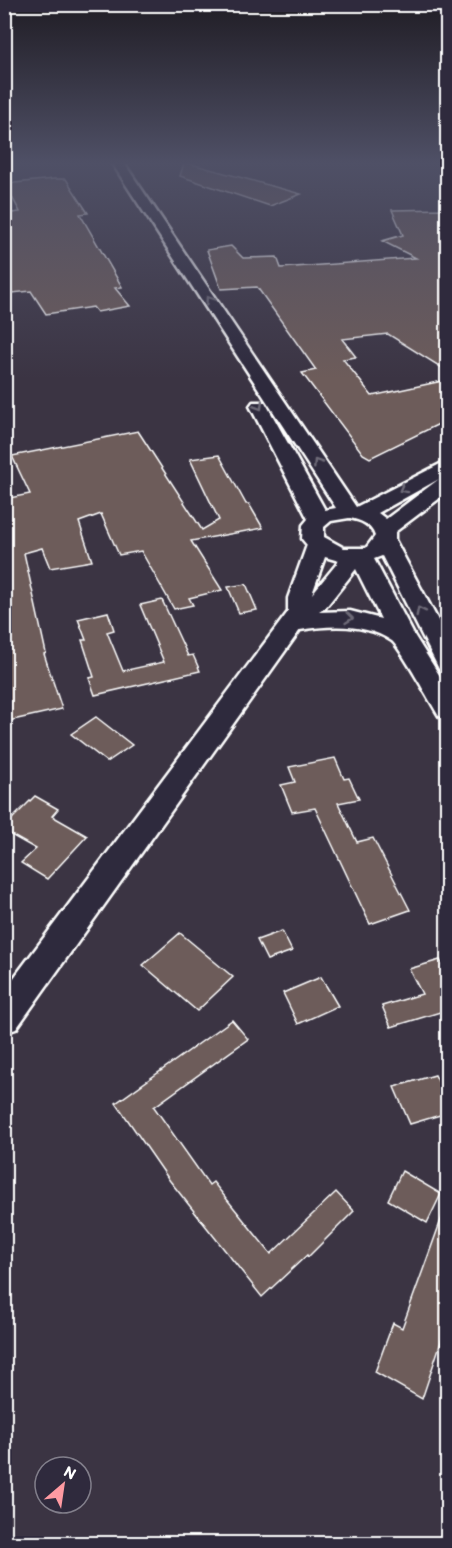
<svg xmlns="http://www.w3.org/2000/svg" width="452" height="1548" viewBox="0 0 452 1548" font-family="Itim,sans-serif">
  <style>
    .building { fill: #6d5c5a; stroke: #fff; stroke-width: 1.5 }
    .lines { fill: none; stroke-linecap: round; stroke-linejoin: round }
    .secondary-casing { stroke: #fff; stroke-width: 5 }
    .secondary { fill: #2f2a3d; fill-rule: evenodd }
    .oneway { stroke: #6d6a77 }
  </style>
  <rect width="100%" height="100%" fill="#3b3443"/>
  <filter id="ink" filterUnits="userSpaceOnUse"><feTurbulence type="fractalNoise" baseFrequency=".0167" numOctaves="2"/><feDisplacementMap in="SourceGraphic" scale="12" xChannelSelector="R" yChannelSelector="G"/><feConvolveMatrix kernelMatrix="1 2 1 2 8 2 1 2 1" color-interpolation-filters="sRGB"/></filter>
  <g filter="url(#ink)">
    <g class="building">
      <polygon points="184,163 188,163 301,194 270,206 180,176"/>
      <polygon points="54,179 66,179 88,213 80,214 122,287 115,288 130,306 97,312 93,307 46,314 31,291 12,293 4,269 4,214 20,212 5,184"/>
      <polygon points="447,209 447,371 388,334 342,339 356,357 343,359 372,396 447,380 447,420 370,458 363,454 302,373 316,370 257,287 221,289 207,250 231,246 243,258 277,257 281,268 416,258 382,241 403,235 392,210"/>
      <polygon points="138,431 202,530 219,520 190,459 219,455 246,504 249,504 263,528 191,541 222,590 189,598 193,605 174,609 141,551 119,555 101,514 79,522 92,561 50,568 42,548 24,553 46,653 44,654 62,709 4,722 4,499 30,494 12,456"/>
      <polygon points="246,584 257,610 239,613 228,587"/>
      <polygon points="162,600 188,656 193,655 200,671 95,695 89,678 94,677 82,640 86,640 78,619 108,612 114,630 107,632 123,671 164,662 140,605"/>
      <polygon points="96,717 132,745 107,762 71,734"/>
      <polygon points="335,758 344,779 349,778 359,799 338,803 357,842 373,838 410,910 370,924 315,808 292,812 281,785 295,782 289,767"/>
      <polygon points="35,796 58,809 52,816 87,836 47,879 21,863 36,849 4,831 4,827"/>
      <polygon points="282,931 292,951 267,960 257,940"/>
      <polygon points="180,933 233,977 197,1011 143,965"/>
      <polygon points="440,960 447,975 447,1010 391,1027 382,1006 422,994 409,969"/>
      <polygon points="321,977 338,1006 298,1024 283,993"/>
      <polygon points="232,1020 248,1039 154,1107 209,1185 213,1182 271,1254 336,1192 354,1211 308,1257 307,1255 262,1297 170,1181 116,1103"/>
      <polygon points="435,1075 438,1081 447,1078 447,1113 410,1124 394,1087"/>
      <polygon points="402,1171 441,1194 427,1223 388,1200"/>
      <polygon points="445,1209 447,1209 447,1324 422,1399 375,1372 393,1323 402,1328"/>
    </g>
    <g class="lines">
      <defs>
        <path id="secondary" d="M 112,163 L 124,163 L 356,507 L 448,460 L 448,474 L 442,477 L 448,476 L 448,492 L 395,532 L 395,540 L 448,639 L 448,671 L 439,669 L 436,663 L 382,556 L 374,559 L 414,635 L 448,689 L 448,719 L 439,716 C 431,703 400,647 392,641 C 365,623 330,625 300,630 L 16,1029 L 4,1033 L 4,991 L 288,612 L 288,598 L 307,545 L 302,539 L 303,525 L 308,519 L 250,406 L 253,402 L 265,402 L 325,510 L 336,508 ZM 439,479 L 386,519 L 378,513 ZM 349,518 C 361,520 371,524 375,536 L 366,548 L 344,548 L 324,537 L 324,527 L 331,521 ZM 325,557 L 339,561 L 312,594 ZM 356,569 L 381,619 L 350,611 L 319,612 L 325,608 Z"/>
      </defs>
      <use href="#secondary" class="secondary-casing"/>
      <use href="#secondary" class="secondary"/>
    </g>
    <defs><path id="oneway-chevron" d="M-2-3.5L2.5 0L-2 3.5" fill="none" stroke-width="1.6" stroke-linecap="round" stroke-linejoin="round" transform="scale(1.5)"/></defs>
    <g class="oneway">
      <use href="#oneway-chevron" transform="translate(209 300) rotate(-124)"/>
      <use href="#oneway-chevron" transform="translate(259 406) rotate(58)"/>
      <use href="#oneway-chevron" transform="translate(317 463) rotate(-124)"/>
      <use href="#oneway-chevron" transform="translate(403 489) rotate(151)"/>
      <use href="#oneway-chevron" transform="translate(420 611) rotate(-117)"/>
      <use href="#oneway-chevron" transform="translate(349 618) rotate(6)"/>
    </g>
  </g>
  <linearGradient id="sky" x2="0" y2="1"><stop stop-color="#201d25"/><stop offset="0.43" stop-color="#4f5066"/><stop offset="1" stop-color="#4f5066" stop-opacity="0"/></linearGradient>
  <rect width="452" height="379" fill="url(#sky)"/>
  <rect width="452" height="1548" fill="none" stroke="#2f2a3d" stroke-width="24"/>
  <rect x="12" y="12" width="428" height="1524" fill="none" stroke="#fff" stroke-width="2" filter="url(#ink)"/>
  <g transform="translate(63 1485) rotate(29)"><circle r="28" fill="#2f2a3d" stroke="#827f8b" stroke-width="1.5"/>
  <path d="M0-4.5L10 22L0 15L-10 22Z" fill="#ff9aa2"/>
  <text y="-9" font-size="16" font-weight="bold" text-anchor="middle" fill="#ffffff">N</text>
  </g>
</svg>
